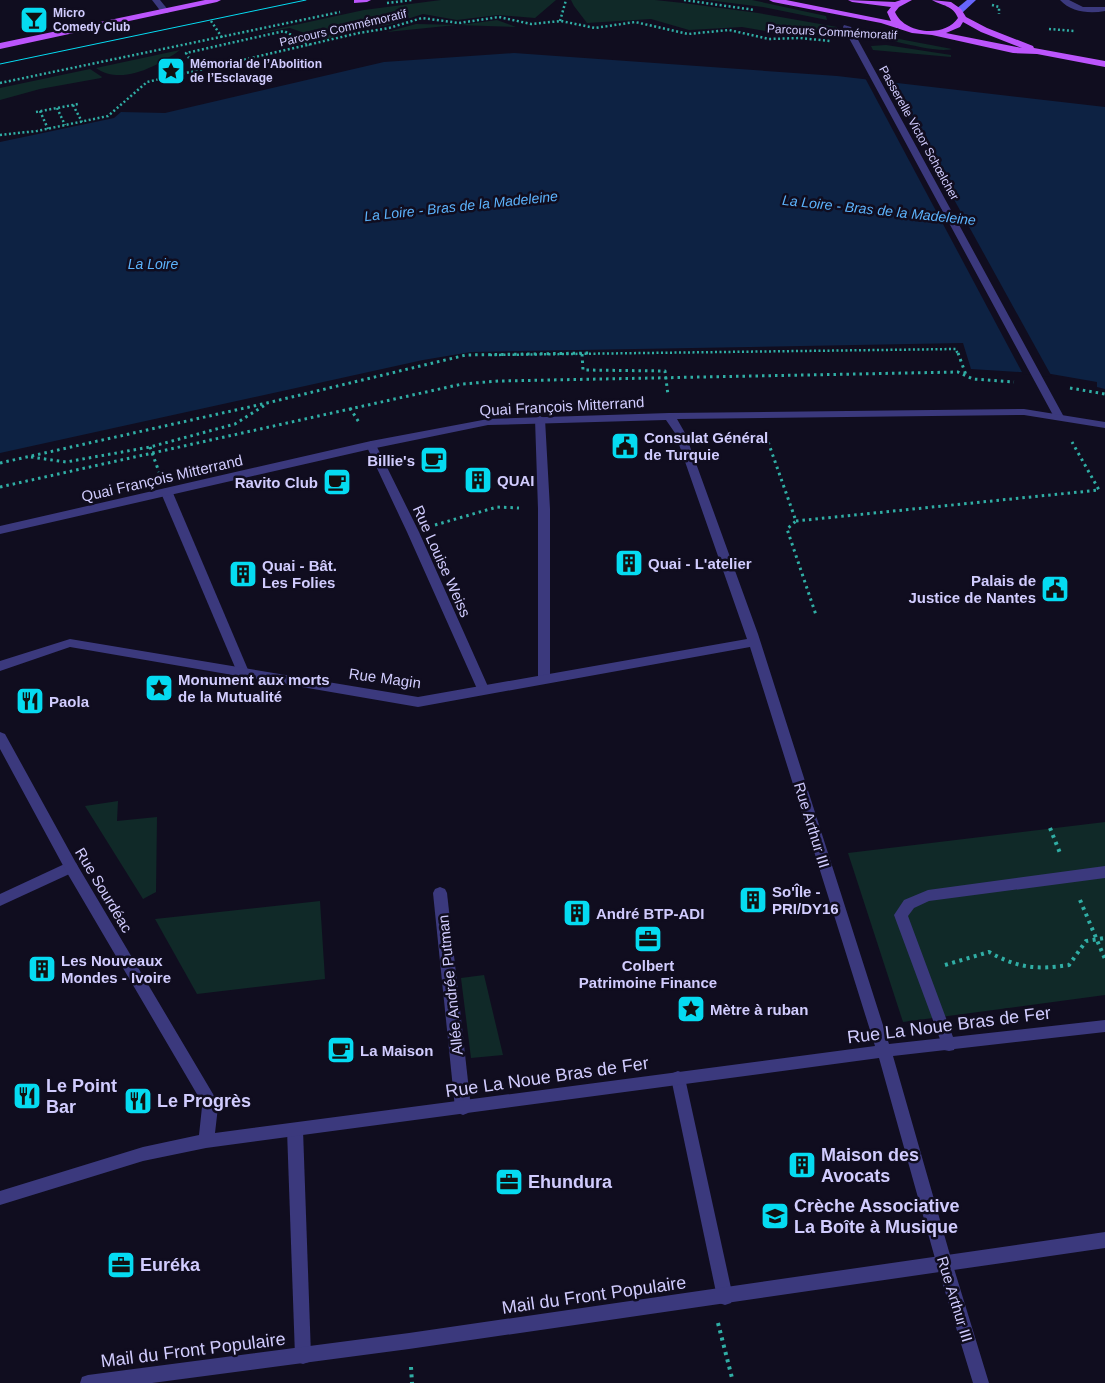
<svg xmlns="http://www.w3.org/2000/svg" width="1105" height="1383" viewBox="0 0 1105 1383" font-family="Arial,sans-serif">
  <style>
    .green { fill: #102928 }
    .water { fill: #0d2243 }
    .pier { fill: #100d1f }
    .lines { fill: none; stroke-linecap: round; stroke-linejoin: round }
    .path-far2 { stroke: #30aea5; stroke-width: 2.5; stroke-dasharray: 2 2.5; stroke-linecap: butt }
    .path-far1 { stroke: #30aea5; stroke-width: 3; stroke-dasharray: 2.5 4; stroke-linecap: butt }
    .path { stroke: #30aea5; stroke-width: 4; stroke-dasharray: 3 4.5; stroke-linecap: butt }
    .service { fill: #3b397d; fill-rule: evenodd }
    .pedestrian { fill: #3b397d; fill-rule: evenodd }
    .minor { fill: #3b397d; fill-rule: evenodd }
    .secondary { fill: #6765fc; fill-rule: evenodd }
    .primary { fill: #bc55fc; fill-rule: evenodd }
    .tram { stroke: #05dbf1; stroke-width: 1 }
    .labels { text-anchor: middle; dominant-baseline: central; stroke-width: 5; stroke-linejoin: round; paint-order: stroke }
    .far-poi-label { font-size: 12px; font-weight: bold; fill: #d1ccfe; stroke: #100d1f; text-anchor: start }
    .far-street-label { font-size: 12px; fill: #d1ccfe; stroke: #100d1f }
    .far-water-label { font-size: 14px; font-style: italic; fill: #5cb3fc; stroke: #100d1f }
    .street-label { font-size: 15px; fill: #d1ccfe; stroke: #100d1f }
    .poi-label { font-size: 15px; font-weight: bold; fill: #d1ccfe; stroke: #100d1f; text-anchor: start }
    .near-street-label { font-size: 18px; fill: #d1ccfe; stroke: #100d1f }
    .near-poi-label { font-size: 18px; font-weight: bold; fill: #d1ccfe; stroke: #100d1f; text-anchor: start }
  </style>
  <rect width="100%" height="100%" fill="#100d1f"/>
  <g class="green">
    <polygon points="441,0 556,0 535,18 498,15 457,20 423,14 388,25 351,31 325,40 290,28 258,33 364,10"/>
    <polygon points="571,0 655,0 683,3 758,13 837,27 837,34 788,35 742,27 689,30 651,19 587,23 574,6"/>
    <polygon points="707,0 752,0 826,16 827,20 763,7"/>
    <polygon points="497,20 516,27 456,25 387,32 416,24 460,25"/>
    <path d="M 862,32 L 952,49 C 934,54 888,37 864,37 Z"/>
    <polygon points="886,45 951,55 951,57 873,50 871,46"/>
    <path d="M 180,50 C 158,66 121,86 96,68 Z"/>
    <polygon points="90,69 102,77 101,78 40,89 0,100 0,88"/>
    <polygon points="118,801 117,821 157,817 156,892 143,899 85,806"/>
    <polygon points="1105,822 1105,995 903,1022 848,853"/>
    <polygon points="320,901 325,979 197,994 155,919"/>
    <polygon points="484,975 503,1055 471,1058 461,978"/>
  </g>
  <polygon class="water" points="514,53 837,76 1105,107 1105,389 1097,387 1097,382 1051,374 971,369 963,343 471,352 423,360 0,453 0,142 114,118 121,112 165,113 384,62"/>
  <polygon class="pier" points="864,76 887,78 1052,377 1023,374"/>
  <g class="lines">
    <g class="path-far2">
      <polyline points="684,0 755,10"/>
      <polyline points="387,3 412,0"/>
      <polyline points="992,5 999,7 999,14"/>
      <polyline points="211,21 223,39"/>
      <polyline points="560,21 566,0"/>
      <polyline points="1049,29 1075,31"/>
      <polyline points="196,70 186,53 284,31 310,45"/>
      <polyline points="0,83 340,12"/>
      <polyline points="73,105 82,122"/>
      <polyline points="57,108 65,125"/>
      <polyline points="40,111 48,129"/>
      <polyline points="36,112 78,104"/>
      <polyline points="0,135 37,131 108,116 147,82 359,33 389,28 422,18 459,23 499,17 531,24 561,21 595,28 635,22 688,34 729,30 769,39 800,38 830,41"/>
      <polyline points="490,355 956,349 958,355"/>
    </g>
    <g class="path-far1">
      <polyline points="958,353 966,375"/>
      <polyline points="582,354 583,370 665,371 668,395"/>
      <polyline points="1070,388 1105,394"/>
      <polyline points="350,408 360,424"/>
      <polyline points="766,436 796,521 787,529 816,615"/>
      <polyline points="150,447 159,472"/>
      <polyline points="31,457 66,462 150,447 235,424 265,405"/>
      <polyline points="0,463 267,403 466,355 592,353"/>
      <polyline points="0,487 462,384 499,381 958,372 973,379 1014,382"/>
      <polyline points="796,521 1099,490 1072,442"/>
      <polyline points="435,525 497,507 519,508"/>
    </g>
    <g class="path">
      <polyline points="1050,828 1060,853"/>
      <polyline points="1080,900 1105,959"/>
      <path d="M 945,965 L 989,952 C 1018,968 1036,970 1069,965 L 1086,941 L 1105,938"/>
      <polyline points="718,1323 732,1378"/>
      <polyline points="411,1367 412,1383"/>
    </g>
    <g class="service">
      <polygon points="1105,866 1105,878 929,901 914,908 908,916 956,1045 954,1050 949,1051 944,1050 894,915 904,900 928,890"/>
      <polygon points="678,1071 683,1073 685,1078 733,1297 731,1303 725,1305 719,1303 717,1297 671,1078 673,1073"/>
      <polygon points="295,1123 300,1125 303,1130 311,1356 309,1362 303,1364 297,1362 295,1356 287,1130 290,1125"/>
    </g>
    <g class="pedestrian">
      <polygon points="844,25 851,27 1064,417 1063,419 1055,419 1054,417 843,27"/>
      <polygon points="540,416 545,419 550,509 550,680 548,683 540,683 538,680 538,509 535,419"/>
      <polygon points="371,441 376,445 419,532 490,691 488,694 480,694 478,691 407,532 366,445"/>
      <polygon points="167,489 173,493 249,672 247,675 239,675 237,672 161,493"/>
      <polygon points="71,861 76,863 78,867 76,871 0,906 0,894"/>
      <polygon points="440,887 445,889 447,893 471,1108 468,1113 463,1115 458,1113 455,1108 433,893 435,889"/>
      <polygon points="1105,1232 1105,1248 409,1349 152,1383 80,1383 82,1377 88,1375 409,1333"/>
    </g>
    <g class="minor">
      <polygon points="152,0 160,0 169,11 168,13 162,13"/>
      <path d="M 1060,0 L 1069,0 L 1083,7 L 1105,7 L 1105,11 C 1089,14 1071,12 1060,0 Z"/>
      <polygon points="1024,409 1105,422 1105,428 1024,415 677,419 685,433 758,634 889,1044 1105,1020 1105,1032 893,1056 952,1262 989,1383 973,1383 936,1262 879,1058 206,1148 143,1161 0,1205 0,1191 143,1147 199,1135 202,1107 201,1101 66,871 0,749 0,732 5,734 76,863 213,1094 218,1107 215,1133 875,1046 750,647 418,707 70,647 0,671 0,661 70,639 418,697 747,639 675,433 666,420 488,425 371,449 0,534 0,526 371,441 488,419 669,413"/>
    </g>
    <polygon class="secondary" points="967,0 976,0 962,13 956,13 956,9"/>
    <g class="primary">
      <polygon points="205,0 221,0 217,2 0,49 0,43"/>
      <polygon points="354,0 371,0 367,2 354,3"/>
      <path d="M 769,0 L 786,0 L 891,21 L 887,12 L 891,7 L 852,2 L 848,0 L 895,2 L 901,0 L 912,0 L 899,7 L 895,12 C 904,34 945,38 958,18 C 953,5 942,6 932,0 L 951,2 L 961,9 L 966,17 L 987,28 L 1033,46 L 1034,48 L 1105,61 L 1105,67 L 1037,54 L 1013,53 L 932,35 L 912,33 L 881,23 L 773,2 ZM 963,22 L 981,32 L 1022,48 L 946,33 L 960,27 Z"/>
    </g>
    <polyline class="tram" points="0,64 306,0"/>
  </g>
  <defs>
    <symbol id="bar-square" viewBox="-11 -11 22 22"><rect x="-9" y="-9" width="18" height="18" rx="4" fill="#05dbf1" stroke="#100d1f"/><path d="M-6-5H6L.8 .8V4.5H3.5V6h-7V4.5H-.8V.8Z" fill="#111"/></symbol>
    <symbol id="sight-square" viewBox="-11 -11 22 22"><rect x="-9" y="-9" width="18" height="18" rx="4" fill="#05dbf1" stroke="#100d1f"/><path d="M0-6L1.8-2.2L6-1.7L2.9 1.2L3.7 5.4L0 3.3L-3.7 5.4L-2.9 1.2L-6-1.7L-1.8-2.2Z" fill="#111"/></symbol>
    <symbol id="civic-square" viewBox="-11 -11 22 22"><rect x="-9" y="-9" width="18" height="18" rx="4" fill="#05dbf1" stroke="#100d1f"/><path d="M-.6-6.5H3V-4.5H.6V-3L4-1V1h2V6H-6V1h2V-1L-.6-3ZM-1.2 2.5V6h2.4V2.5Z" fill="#111"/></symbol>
    <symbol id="cafe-square" viewBox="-11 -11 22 22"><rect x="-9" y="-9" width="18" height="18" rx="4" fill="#05dbf1" stroke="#100d1f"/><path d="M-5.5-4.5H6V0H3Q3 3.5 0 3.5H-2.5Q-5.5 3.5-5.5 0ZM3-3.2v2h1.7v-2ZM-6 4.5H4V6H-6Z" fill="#111"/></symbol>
    <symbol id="building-square" viewBox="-11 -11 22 22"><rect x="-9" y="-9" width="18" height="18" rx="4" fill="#05dbf1" stroke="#100d1f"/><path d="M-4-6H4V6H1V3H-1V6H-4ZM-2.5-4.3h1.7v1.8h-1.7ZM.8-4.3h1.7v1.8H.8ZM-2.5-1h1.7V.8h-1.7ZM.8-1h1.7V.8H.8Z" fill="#111"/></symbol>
    <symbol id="restaurant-square" viewBox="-11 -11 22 22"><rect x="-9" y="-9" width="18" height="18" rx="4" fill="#05dbf1" stroke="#100d1f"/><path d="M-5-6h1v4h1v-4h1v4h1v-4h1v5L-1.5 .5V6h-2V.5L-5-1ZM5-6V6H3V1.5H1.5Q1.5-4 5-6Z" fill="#111"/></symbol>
    <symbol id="office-square" viewBox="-11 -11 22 22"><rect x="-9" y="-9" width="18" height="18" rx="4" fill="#05dbf1" stroke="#100d1f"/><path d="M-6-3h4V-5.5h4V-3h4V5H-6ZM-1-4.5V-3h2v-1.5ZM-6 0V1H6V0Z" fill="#111"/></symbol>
    <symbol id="school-square" viewBox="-11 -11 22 22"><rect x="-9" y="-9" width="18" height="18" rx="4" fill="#05dbf1" stroke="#100d1f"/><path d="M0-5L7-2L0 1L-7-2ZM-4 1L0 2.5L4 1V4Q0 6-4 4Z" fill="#111"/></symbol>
  </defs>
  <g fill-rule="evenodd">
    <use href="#bar-square" x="18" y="4" width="32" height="32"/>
    <use href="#sight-square" x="155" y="55" width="32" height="32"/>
    <use href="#civic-square" x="609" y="430" width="32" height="32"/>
    <use href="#cafe-square" x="418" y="444" width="32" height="32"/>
    <use href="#building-square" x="462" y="464" width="32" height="32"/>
    <use href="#cafe-square" x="321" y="466" width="32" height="32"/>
    <use href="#building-square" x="613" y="547" width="32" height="32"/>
    <use href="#building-square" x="227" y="558" width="32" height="32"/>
    <use href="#civic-square" x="1039" y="573" width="32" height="32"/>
    <use href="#sight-square" x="143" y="672" width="32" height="32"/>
    <use href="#restaurant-square" x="14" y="685" width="32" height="32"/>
    <use href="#building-square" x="737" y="884" width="32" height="32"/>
    <use href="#building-square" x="561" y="897" width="32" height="32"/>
    <use href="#office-square" x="632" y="923" width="32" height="32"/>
    <use href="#building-square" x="26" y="953" width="32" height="32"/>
    <use href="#sight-square" x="675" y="993" width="32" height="32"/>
    <use href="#cafe-square" x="325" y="1034" width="32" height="32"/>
    <use href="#restaurant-square" x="11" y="1080" width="32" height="32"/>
    <use href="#restaurant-square" x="122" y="1085" width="32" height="32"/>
    <use href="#building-square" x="786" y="1149" width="32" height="32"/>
    <use href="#office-square" x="493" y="1166" width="32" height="32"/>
    <use href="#school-square" x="759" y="1200" width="32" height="32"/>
    <use href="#office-square" x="105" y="1249" width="32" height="32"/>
  </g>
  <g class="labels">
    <g class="far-poi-label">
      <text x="53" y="13">Micro<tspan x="53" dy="14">Comedy Club</tspan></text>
      <text x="190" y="64">Mémorial de l’Abolition<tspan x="190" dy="14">de l’Esclavage</tspan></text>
    </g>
    <g class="far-street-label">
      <text transform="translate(343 28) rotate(-13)">Parcours Commémoratif</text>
      <text transform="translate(832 32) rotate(3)">Parcours Commémoratif</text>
      <text transform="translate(919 133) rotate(61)">Passerelle Victor Schœlcher</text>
    </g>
    <g class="far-water-label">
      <text transform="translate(461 206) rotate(-6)">La Loire - Bras de la Madeleine</text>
      <text transform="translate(879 210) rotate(6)">La Loire - Bras de la Madeleine</text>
      <text x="153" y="264">La Loire</text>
    </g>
    <g class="street-label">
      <text transform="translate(562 406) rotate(-3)">Quai François Mitterrand</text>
      <text transform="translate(162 478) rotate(-13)">Quai François Mitterrand</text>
      <text transform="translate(442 561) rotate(66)">Rue Louise Weiss</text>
      <text transform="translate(385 678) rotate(8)">Rue Magin</text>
      <text transform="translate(812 825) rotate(73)">Rue Arthur III</text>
      <text transform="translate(104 890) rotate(59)">Rue Sourdéac</text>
      <text transform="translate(450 985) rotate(-96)">Allée Andrée Putman</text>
      <text transform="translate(955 1299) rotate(73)">Rue Arthur III</text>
    </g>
    <g class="poi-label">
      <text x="644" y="437">Consulat Général<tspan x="644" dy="17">de Turquie</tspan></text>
      <text x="415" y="460" text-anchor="end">Billie's</text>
      <text x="497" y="480">QUAI</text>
      <text x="318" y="482" text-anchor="end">Ravito Club</text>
      <text x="648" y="563">Quai - L'atelier</text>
      <text x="262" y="565">Quai - Bât.<tspan x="262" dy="17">Les Folies</tspan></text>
      <text x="1036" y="580" text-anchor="end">Palais de<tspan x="1036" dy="17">Justice de Nantes</tspan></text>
      <text x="178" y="679">Monument aux morts<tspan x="178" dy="17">de la Mutualité</tspan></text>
      <text x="49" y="701">Paola</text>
      <text x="772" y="891">So'Île -<tspan x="772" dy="17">PRI/DY16</tspan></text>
      <text x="596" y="913">André BTP-ADI</text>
      <text x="61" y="960">Les Nouveaux<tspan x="61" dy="17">Mondes - Ivoire</tspan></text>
      <text x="648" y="965" text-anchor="middle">Colbert<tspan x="648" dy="17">Patrimoine Finance</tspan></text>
      <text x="710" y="1009">Mètre à ruban</text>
      <text x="360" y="1050">La Maison</text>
    </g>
    <g class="near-street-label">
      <text transform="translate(949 1025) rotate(-7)">Rue La Noue Bras de Fer</text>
      <text transform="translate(547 1077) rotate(-8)">Rue La Noue Bras de Fer</text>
      <text transform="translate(594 1295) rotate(-8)">Mail du Front Populaire</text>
      <text transform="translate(193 1350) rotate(-7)">Mail du Front Populaire</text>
    </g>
    <g class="near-poi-label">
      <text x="46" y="1086">Le Point<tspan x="46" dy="21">Bar</tspan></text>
      <text x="157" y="1101">Le Progrès</text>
      <text x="821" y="1155">Maison des<tspan x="821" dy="21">Avocats</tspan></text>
      <text x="528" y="1182">Ehundura</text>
      <text x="794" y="1206">Crèche Associative<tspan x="794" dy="21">La Boîte à Musique</tspan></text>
      <text x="140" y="1265">Euréka</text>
    </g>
  </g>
</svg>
